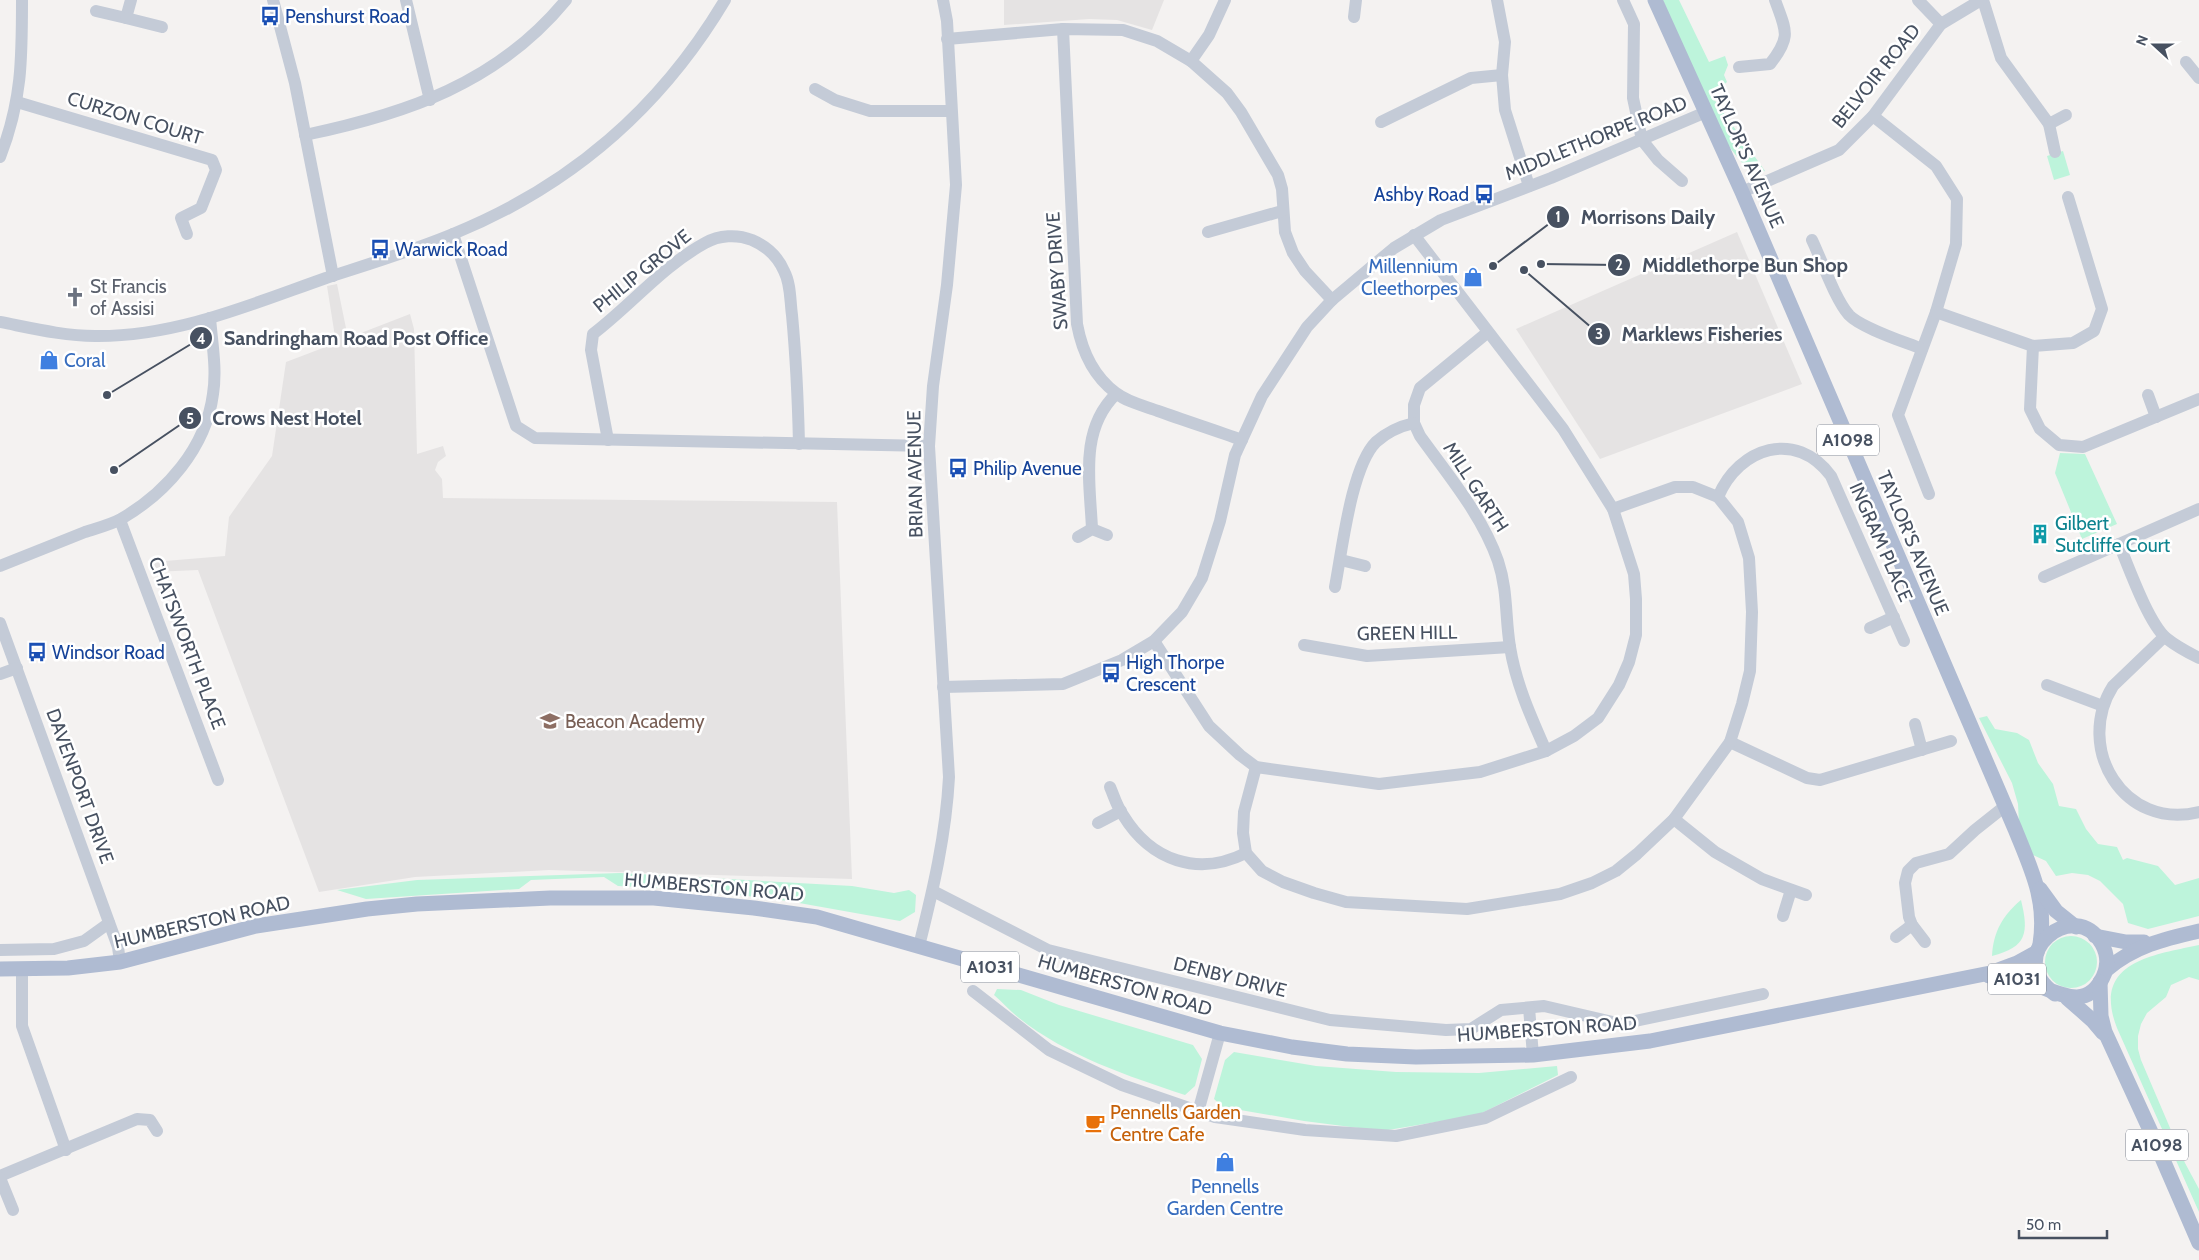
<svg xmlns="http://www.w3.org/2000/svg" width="2199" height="1260" viewBox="0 0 2199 1260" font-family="Cabin,sans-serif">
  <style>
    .education { fill: #e5e3e3 }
    .green { fill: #bdf4db }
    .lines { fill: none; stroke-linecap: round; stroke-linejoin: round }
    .minor { stroke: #c4cbd7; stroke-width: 12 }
    .major { stroke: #afbbd2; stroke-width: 15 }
    .labels { text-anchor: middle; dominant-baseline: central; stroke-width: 5; stroke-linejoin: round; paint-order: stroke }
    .shield { fill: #fff; stroke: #7e8590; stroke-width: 1 }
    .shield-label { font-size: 18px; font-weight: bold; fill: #475161 }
    .transit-label { font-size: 19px; fill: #164399; stroke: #fff; text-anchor: start }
    .street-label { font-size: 19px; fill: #475161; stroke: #fff }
    .shop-label { font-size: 19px; fill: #366cbe; stroke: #fff; text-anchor: end }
    .worship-label { font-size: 19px; fill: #5b616d; stroke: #fff; text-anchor: start }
    .culture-label { font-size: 19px; fill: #0d838f; stroke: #fff; text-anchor: start }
    .education-label { font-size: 19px; fill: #785e54; stroke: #fff; text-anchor: start }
    .food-label { font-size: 19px; fill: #c56008; stroke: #fff; text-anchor: start }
    .leader { fill: none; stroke: #475161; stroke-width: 2 }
    .callout-dot { fill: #475161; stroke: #fff; stroke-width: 2 }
    .mark-label { font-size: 15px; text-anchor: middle; font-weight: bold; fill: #fff }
    .callout-label { font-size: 20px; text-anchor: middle; font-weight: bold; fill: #475161; stroke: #fff; stroke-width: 5; stroke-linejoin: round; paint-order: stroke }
  </style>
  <rect width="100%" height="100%" fill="#f4f2f1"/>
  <g class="education">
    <polygon points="1004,0 1164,0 1152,30 1117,20 1089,19 1004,25"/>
    <polygon points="1737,232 1802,384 1600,459 1516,329"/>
    <polygon points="337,284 348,338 410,314 414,329 417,454 443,446 446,456 438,462 435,470 442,479 443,498 837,502 852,879 549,870 415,877 319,892 198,570 152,572 153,562 225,556 229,517 272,456 286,362 336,343 327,286"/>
  </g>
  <g class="green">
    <path d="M 1663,0 L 1679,0 L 1709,62 L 1725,56 L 1728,65 L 1724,75 L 1727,82 L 1711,95 L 1765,171 L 1753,174 C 1707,131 1686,58 1663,0 Z"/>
    <polygon points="2063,151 2070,175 2054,180 2047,156"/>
    <polygon points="2060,453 2085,454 2117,524 2082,539 2055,473"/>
    <polygon points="1987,716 1995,729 2017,733 2029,740 2038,763 2053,784 2059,806 2076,809 2086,829 2098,844 2117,847 2123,860 2127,858 2158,866 2175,885 2199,878 2199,916 2148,929 2128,923 2123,904 2100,881 2088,875 2072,873 2056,876 2046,861 2033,855 2019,824 2018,804 2012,783 1979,718"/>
    <polygon points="620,873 852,886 894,893 909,890 916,895 915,912 900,921 788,901 697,890 618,886 604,877 531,880 519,889 366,899 337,890 417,880"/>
    <path d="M 2021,900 C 2029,933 2027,947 1992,956 C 1993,932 2003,915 2021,900 Z"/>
    <circle cx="2071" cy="962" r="26"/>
    <path d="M 2199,945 L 2199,980 L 2189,977 L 2171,985 L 2166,997 L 2147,1013 L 2141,1024 L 2138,1036 L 2138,1049 L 2141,1060 L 2185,1163 L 2199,1189 L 2199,1212 L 2117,1028 C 2091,962 2153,955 2199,945 Z"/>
    <path d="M 997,989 L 1021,990 L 1059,1005 L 1193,1045 L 1202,1059 L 1195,1086 L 1185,1095 C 1128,1076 1067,1056 1019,1018 C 1010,1011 1002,1002 994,995 Z"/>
    <polygon points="1234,1052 1316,1066 1396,1072 1479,1073 1557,1066 1558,1075 1478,1115 1382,1131 1304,1121 1223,1107 1214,1099 1225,1060"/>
  </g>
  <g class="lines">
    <g class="minor">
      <polyline points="273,0 295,83 333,276"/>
      <polyline points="406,0 430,100"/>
      <polyline points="1497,0 1505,42 1502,75 1505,110 1529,186"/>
      <polyline points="1623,0 1634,24 1633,98 1642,140 1658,160 1682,181"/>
      <polyline points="1918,0 1941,24"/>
      <polyline points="1983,0 2001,58 2049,124 2055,152"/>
      <polyline points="96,11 126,18 131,0"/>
      <polyline points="1354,17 1356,0"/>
      <polyline points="126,18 162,27"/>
      <path d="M 1063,29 L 1077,324 C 1082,351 1093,376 1116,393 C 1127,402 1144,406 1158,411 C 1186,421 1214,430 1242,440"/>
      <polyline points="947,39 1063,29 1123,30 1157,41 1191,61 1227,93 1241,112 1278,175 1282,189 1285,232 1293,253 1305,271 1332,300"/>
      <polyline points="1191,61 1209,35 1225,0"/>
      <polyline points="2186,62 2199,78"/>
      <path d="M 1739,67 L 1770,64 C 1792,36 1786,31 1775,0"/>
      <polyline points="815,89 835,100 870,111 951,111"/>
      <polyline points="17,102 212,160 216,170 201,208 181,218 187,234"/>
      <polyline points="1873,116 1936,166 1957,199 1956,244 1936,312 1898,415 1929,494"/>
      <polyline points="1381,122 1471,78 1502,75"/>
      <polyline points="2049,124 2066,115"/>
      <path d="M 305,135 C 406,114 498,83 566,0"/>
      <path d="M 0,157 C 22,101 22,59 22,0"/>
      <polyline points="1742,192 1839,150 1873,116 1941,24 1981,0"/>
      <polyline points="1208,232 1282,211"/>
      <polyline points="453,234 516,426 535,438 929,446"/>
      <path d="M 1812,240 C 1822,261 1835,299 1849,315 C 1861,328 1905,342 1922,349"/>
      <polyline points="1936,312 2033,346 2073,343 2094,331 2102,309 2068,197"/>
      <path d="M 0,322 C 31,328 64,336 95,336 C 176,337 252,304 326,278 C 369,264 412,251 453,234 C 571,186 660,109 725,0"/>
      <path d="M 1488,332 L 1420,388 L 1414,405 L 1414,423 L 1420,436 C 1448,475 1482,515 1498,561 C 1508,591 1505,617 1510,647 C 1516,684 1531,717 1546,751"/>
      <polyline points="2033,346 2030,409 2040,429 2059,445 2083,447 2199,399"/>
      <polyline points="2148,395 2156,417"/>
      <path d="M 608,440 L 591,350 L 593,334 C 631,305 663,266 705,243 C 719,235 737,234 752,240 C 766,246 778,257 784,271 C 791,284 790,301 792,315 C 796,358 798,401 799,444"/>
      <path d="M 1718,497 C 1739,447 1796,429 1831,476 L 1904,641"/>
      <polyline points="120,520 218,780"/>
      <path d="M 1092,529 C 1090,482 1079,430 1116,394"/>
      <polyline points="1078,537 1092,529 1107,535"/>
      <path d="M 2119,544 C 2129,568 2148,622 2166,638 C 2176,646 2187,652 2199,658"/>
      <polyline points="1341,560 1365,566"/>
      <path d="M 0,566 C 28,555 57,543 85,532 C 97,528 110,525 121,519 C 166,493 206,448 213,394 C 217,369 212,343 210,318"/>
      <polyline points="2044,577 2199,509"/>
      <path d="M 1335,587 C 1342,551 1351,467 1376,442 C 1386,433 1401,426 1414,423"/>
      <polyline points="0,623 118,947 120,962"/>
      <polyline points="1870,628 1894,617"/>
      <path d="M 2164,637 L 2113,686 C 2074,748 2124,831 2199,812"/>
      <polyline points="1154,641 1209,726 1240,755 1256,767 1379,784 1480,772 1546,751 1574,736 1598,718 1619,685 1629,662 1636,635 1636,599 1634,574 1613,509 1563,429 1414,235"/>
      <polyline points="1304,645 1367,656 1510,647"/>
      <polyline points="0,674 17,668"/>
      <polyline points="2047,685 2103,706"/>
      <polyline points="943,687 1063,684 1122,660 1154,641 1182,612 1202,578 1220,521 1235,455 1262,396 1307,327 1332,300 1394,248 1441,220 1551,178 1706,112"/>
      <polyline points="1915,724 1922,750"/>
      <polyline points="1730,742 1807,778 1820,780 1951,741"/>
      <polyline points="1256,767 1244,812 1243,833 1246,853 1262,871 1283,882 1314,893 1346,902 1467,909 1560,894 1592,883 1616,871 1637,854 1674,819 1730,742 1742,704 1750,671 1752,612 1749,558 1738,522 1718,497 1693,487 1675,487 1613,509"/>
      <path d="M 1110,787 C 1114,796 1117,807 1123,815 C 1151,861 1198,877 1246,853"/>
      <polyline points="1674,819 1715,852 1762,879 1806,895"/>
      <polyline points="1098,823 1121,811"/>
      <polyline points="933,891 1048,950 1330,1020 1446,1030 1471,1029 1501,1010 1544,1006 1621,1024 1763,994"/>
      <polyline points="1783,916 1791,890"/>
      <polyline points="1896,937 1912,925"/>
      <polyline points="1925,942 1912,925 1909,917 1905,883 1908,871 1916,863 1949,854 1975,830 2004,807"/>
      <path d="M 919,946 C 933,890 946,835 949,777 L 929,446 L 933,386 L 947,285 L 956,185 L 947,21 L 943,0"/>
      <polyline points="0,950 54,949 84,941 109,923"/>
      <polyline points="22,969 22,1026 66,1150"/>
      <polyline points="973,991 1049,1050 1122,1085 1215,1117 1305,1130 1396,1136 1485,1118 1571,1077"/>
      <polyline points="1529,1008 1533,1055"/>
      <polyline points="1198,1112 1220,1033"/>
      <polyline points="0,1176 137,1119 150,1120 157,1131"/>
      <polyline points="0,1178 13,1210"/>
    </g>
    <g class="major">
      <path d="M 1655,0 L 1742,192 L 2015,829 C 2031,869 2047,900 2040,944"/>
      <polyline points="2040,889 2056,911 2076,927"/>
      <polyline points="2095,936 2126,942 2144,942"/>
      <polyline points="0,969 68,968 120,962 256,926 367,909 417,904 550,898 654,898 754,908 817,917 1220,1033 1292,1047 1347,1054 1416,1057 1533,1055 1650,1041 1990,973 2017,963 2037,952"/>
      <path d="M 2106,970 C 2134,946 2164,939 2199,931"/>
      <path d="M 1989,976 C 2003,977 2017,979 2030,983 C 2056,991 2086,1013 2103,977 C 2108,967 2108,955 2102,944 C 2075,895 2000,956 2055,994"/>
      <polyline points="2100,982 2101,1016 2105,1032 2150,1130 2199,1243"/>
      <polyline points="2067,998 2092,1020 2103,1033"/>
    </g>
  </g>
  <defs>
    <symbol id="bus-bare" viewBox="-9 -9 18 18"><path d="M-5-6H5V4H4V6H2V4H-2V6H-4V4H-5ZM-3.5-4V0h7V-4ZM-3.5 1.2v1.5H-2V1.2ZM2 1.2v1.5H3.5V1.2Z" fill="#1a4fb4" stroke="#fff" stroke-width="2.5" paint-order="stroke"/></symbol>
    <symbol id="shop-bare" viewBox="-9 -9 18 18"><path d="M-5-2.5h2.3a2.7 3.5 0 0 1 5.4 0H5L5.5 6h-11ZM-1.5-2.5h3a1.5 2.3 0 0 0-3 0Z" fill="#3f7fe0" stroke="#fff" stroke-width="2.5" paint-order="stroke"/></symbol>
    <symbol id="church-bare" viewBox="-9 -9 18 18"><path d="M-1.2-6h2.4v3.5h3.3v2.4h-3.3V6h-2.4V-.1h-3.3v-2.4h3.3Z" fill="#6b7280" stroke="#fff" stroke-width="2.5" paint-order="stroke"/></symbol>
    <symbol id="building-bare" viewBox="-9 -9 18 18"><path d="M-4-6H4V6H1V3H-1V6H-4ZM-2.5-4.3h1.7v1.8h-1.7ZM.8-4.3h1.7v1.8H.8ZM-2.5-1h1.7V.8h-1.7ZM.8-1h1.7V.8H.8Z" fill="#0f9aa8" stroke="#fff" stroke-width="2.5" paint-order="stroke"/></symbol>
    <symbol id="school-bare" viewBox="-9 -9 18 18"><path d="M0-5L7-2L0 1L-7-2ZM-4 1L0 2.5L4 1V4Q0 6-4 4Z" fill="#8d6e63" stroke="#fff" stroke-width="2.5" paint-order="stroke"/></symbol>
    <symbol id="cafe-bare" viewBox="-9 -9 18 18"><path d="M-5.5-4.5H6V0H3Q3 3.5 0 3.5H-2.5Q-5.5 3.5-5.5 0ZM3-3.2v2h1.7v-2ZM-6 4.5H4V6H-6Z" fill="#e8710a" stroke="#fff" stroke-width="2.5" paint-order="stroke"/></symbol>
  </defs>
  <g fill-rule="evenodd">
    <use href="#bus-bare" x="256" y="2" width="28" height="28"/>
    <use href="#bus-bare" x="1470" y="180" width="28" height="28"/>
    <use href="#bus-bare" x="366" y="235" width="28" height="28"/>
    <use href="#shop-bare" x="1459" y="263" width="28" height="28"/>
    <use href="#church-bare" x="61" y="283" width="28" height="28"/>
    <use href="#shop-bare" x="35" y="346" width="28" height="28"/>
    <use href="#bus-bare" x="944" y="454" width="28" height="28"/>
    <use href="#building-bare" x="2026" y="520" width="28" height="28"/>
    <use href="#bus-bare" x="23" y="638" width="28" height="28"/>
    <use href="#bus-bare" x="1097" y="659" width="28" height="28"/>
    <use href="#school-bare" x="536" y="707" width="28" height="28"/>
    <use href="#cafe-bare" x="1081" y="1109" width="28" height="28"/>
    <use href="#shop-bare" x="1211" y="1148" width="28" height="28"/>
  </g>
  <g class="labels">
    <g class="shield">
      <rect x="1817" y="424.5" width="62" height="31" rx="4"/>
      <rect x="961" y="951.5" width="58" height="31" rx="4"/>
      <rect x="1988" y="963.5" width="58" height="31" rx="4"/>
      <rect x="2126" y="1129.5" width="62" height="31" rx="4"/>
    </g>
    <g class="shield-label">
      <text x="1848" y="440">A1098</text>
      <text x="990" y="967">A1031</text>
      <text x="2017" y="979">A1031</text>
      <text x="2157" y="1145">A1098</text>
    </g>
    <g class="transit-label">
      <text x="285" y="16">Penshurst Road</text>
      <text x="1469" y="194" text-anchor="end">Ashby Road</text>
      <text x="395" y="249">Warwick Road</text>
      <text x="973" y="468">Philip Avenue</text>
      <text x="52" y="652">Windsor Road</text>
      <text x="1126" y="662">High Thorpe<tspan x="1126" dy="22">Crescent</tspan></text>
    </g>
    <g class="street-label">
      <text transform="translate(1876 76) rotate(-51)">BELVOIR ROAD</text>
      <text transform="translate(135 118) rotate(17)">CURZON COURT</text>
      <text transform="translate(1596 138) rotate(-22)">MIDDLETHORPE ROAD</text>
      <text transform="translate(1747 156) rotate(66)">TAYLOR'S AVENUE</text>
      <text transform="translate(642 271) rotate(-39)">PHILIP GROVE</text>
      <text transform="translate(1057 271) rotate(-94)">SWABY DRIVE</text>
      <text transform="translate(915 474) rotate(-91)">BRIAN AVENUE</text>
      <text transform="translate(1476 487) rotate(57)">MILL GARTH</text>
      <text transform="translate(1881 542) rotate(66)">INGRAM PLACE</text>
      <text transform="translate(1913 543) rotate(67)">TAYLOR'S AVENUE</text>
      <text transform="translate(1407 633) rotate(-1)">GREEN HILL</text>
      <text transform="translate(187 643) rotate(69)">CHATSWORTH PLACE</text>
      <text transform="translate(80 786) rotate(70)">DAVENPORT DRIVE</text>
      <text transform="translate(714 887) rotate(5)">HUMBERSTON ROAD</text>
      <text transform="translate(202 922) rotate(-13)">HUMBERSTON ROAD</text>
      <text transform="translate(1230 977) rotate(14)">DENBY DRIVE</text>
      <text transform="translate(1125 985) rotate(16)">HUMBERSTON ROAD</text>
      <text transform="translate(1547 1029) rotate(-4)">HUMBERSTON ROAD</text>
    </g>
    <g class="shop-label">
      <text x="1458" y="266">Millennium<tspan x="1458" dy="22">Cleethorpes</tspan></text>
      <text x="64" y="360" text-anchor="start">Coral</text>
      <text x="1225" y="1186" text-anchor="middle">Pennells<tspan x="1225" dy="22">Garden Centre</tspan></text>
    </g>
    <g class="worship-label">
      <text x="90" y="286">St Francis<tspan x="90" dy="22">of Assisi</tspan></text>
    </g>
    <g class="culture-label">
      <text x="2055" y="523">Gilbert<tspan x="2055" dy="22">Sutcliffe Court</tspan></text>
    </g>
    <g class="education-label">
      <text x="565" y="721">Beacon Academy</text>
    </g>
    <g class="food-label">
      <text x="1110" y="1112">Pennells Garden<tspan x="1110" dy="22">Centre Cafe</tspan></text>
    </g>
  </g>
  <path class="leader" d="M1493 266L1558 217M1541 264L1619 265M1524 270L1599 334M107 395L201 338M114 470L190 418"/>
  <g class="callout-dot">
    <circle cx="1493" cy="266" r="5"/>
    <circle cx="1541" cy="264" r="5"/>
    <circle cx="1524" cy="270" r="5"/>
    <circle cx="107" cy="395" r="5"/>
    <circle cx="114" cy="470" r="5"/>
    <circle cx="1558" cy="217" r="12"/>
    <circle cx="1619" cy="265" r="12"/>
    <circle cx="1599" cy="334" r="12"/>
    <circle cx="201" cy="338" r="12"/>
    <circle cx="190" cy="418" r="12"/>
  </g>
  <g class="mark-label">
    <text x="1558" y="222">1</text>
    <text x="1619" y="270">2</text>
    <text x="1599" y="339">3</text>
    <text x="201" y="344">4</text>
    <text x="190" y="424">5</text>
  </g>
  <g class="callout-label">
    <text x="1648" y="224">Morrisons Daily</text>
    <text x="1745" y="272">Middlethorpe Bun Shop</text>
    <text x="1702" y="341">Marklews Fisheries</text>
    <text x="356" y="345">Sandringham Road Post Office</text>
    <text x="287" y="425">Crows Nest Hotel</text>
  </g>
  <g transform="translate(2154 45) rotate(291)" stroke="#ffffff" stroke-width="4" paint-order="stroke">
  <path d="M0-4L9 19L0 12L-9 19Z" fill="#475161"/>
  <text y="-8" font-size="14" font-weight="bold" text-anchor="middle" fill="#475161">N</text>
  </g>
  <path d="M2019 1230v8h88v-8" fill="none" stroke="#475161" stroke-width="2.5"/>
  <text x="2026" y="1230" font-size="15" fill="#475161" stroke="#ffffff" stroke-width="4" paint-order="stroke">50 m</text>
</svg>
